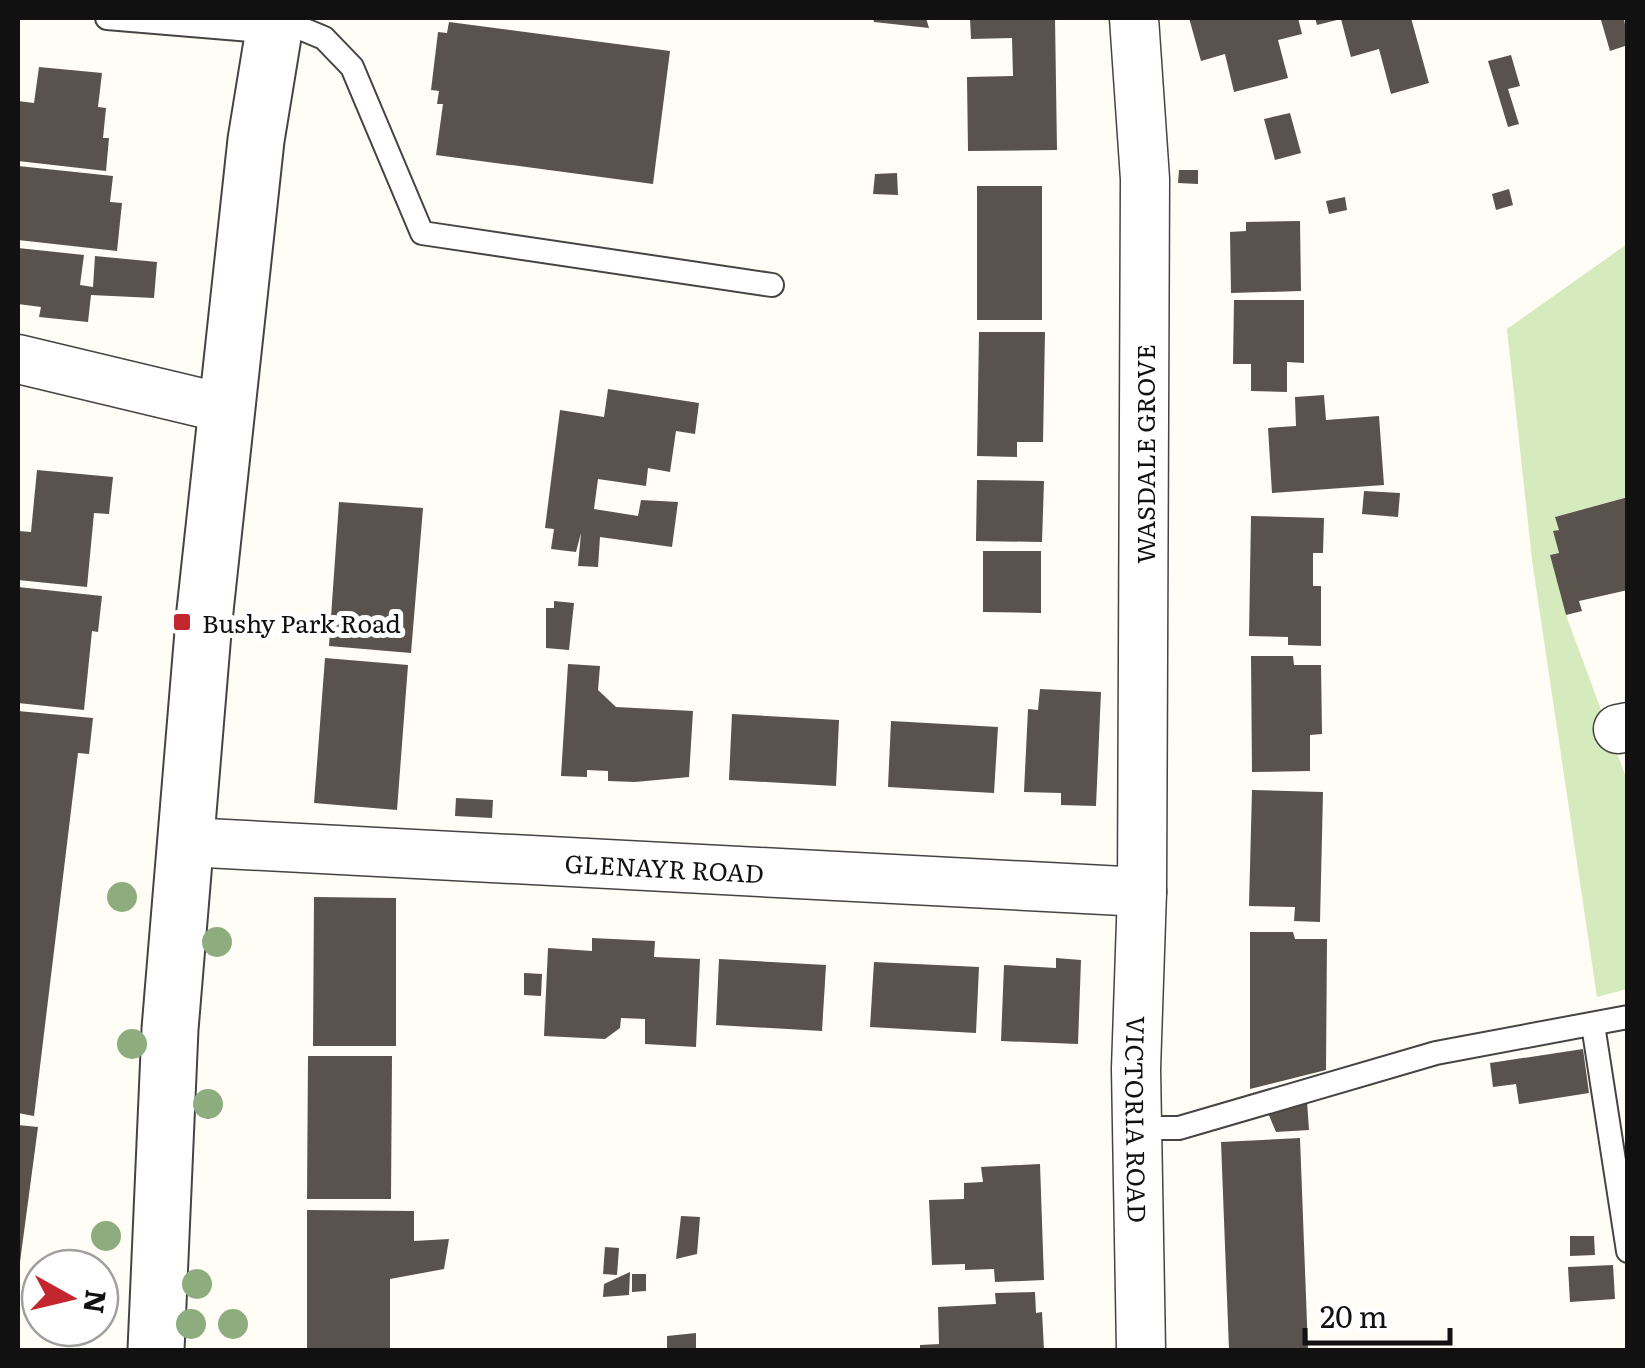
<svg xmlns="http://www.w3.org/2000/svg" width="1645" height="1368" viewBox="0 0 1645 1368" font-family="Literata,serif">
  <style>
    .green { fill: #d5ebbd }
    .building { fill: #5a524d }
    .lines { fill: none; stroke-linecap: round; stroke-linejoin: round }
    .service-casing { stroke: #444; stroke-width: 26 }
    .minor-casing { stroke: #444; stroke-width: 51 }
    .tertiary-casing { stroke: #444; stroke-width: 59 }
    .service { stroke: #fff; stroke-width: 22 }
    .minor { stroke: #fff; stroke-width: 48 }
    .tertiary { stroke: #fff; stroke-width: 55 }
    .tree { fill: #8dad7f }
    .poi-dot { fill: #c4262e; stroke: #fff; stroke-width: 4 }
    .labels { text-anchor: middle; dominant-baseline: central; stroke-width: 10; stroke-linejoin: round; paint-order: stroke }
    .street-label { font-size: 25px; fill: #111; stroke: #fff }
    .poi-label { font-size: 25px; fill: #111; stroke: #fff; text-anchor: start }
  </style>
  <rect width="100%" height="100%" fill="#fffdf5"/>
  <polygon class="green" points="1627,244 1627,497 1555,517 1559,530 1553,532 1559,553 1550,555 1566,615 1627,780 1627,989 1597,997 1532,560 1507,329"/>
  <g class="building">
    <polygon points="873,18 926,18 929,28 874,22"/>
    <polygon points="970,18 1055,18 1057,150 968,151 967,77 1013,76 1012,38 971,39"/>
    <polygon points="1189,18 1298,18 1302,34 1278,40 1288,78 1234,92 1225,54 1201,61"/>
    <polygon points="1315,18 1411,18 1429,83 1391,94 1379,49 1351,57 1341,19 1317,25"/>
    <polygon points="1609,18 1624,18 1628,45 1610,51 1601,20"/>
    <polygon points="449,22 670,51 653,184 436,155 443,104 437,104 439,91 431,90 438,32 447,33"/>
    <polygon points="1511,55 1520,86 1508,89 1519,124 1508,127 1488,61"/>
    <polygon points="39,67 102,73 98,107 106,108 103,138 109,138 106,171 18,161 18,101 34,103"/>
    <polygon points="1290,113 1301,153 1275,160 1264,119"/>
    <polygon points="18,166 113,176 110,202 122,203 117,251 18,240"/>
    <polygon points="1179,170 1198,170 1198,184 1178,183"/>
    <polygon points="897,173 898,195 873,194 875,174"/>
    <rect x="977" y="186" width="65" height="134"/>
    <polygon points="1509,189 1513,205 1496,210 1492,194"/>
    <polygon points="1345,197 1347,210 1329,214 1326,201"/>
    <polygon points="1300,221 1301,291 1231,293 1230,232 1246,231 1246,222"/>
    <polygon points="18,248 84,255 80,285 93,287 95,256 157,262 154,298 91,295 88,322 39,317 41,307 18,304"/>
    <polygon points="1234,300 1304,300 1304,363 1287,362 1287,392 1251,391 1251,364 1233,364"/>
    <polygon points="979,332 1045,332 1043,442 1017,442 1017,457 977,456"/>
    <polygon points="608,389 699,403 695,434 676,431 670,472 648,468 646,486 598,479 594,509 638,516 641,500 678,502 672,547 600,537 598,567 578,566 581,533 576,552 551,549 554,529 545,528 560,410 604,417"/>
    <polygon points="1324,395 1326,420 1379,416 1384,485 1272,493 1268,428 1296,426 1295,397"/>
    <polygon points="37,470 113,477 109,514 94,513 87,587 18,580 18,531 31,532"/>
    <polygon points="977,480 1044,481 1042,542 976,541"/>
    <polygon points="1364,491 1400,493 1398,517 1362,514"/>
    <polygon points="1628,497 1628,590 1579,601 1582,611 1566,615 1550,555 1559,553 1553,531 1559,530 1555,517"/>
    <polygon points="339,502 423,508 411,653 329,646"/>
    <polygon points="1251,516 1324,518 1323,553 1313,553 1313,586 1321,586 1321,646 1288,645 1288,637 1249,636"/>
    <polygon points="983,551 1041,551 1041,613 983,612"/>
    <polygon points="18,587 102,596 98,632 92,631 84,710 18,703"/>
    <polygon points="554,601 574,603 569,650 546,648 546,608 554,608"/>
    <polygon points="1251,656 1293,656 1294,665 1321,665 1322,734 1310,735 1310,771 1252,772"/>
    <polygon points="325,658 408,665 397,810 314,803"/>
    <polygon points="568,664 600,666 598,690 616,707 693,711 689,777 635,782 608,781 608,771 587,770 587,777 561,776"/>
    <polygon points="1040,689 1101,692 1096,806 1061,805 1061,793 1024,792 1028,709 1038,710"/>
    <polygon points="18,711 93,718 89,754 78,753 34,1116 18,1113"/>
    <polygon points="732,714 839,720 836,786 729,780"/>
    <polygon points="891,721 998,727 994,793 888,787"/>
    <polygon points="1252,790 1323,792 1320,922 1294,921 1295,907 1249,906"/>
    <polygon points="456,798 493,800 492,818 455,816"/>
    <polygon points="314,897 396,898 396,1046 313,1046"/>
    <polygon points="1250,932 1293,932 1295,939 1327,939 1326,1070 1250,1089"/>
    <polygon points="592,938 655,941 654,957 700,959 696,1047 645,1044 645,1019 621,1018 620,1028 605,1039 544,1036 548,948 592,951"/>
    <polygon points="1056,958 1081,960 1078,1044 1001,1041 1004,965 1056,968"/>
    <polygon points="719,959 826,965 822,1031 716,1025"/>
    <polygon points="874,962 979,967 976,1033 870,1027"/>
    <polygon points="524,973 542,974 541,996 524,995"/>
    <polygon points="1583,1049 1589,1093 1519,1104 1516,1084 1493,1087 1490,1063"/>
    <polygon points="308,1056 392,1056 391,1199 307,1199"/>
    <polygon points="1307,1101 1309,1130 1276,1132 1268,1113"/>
    <polygon points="18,1125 38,1127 20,1262 18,1262"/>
    <polygon points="1300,1138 1308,1350 1229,1350 1221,1142"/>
    <polygon points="1040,1164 1044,1280 995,1282 994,1269 965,1270 965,1264 932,1265 929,1200 964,1199 964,1183 983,1182 981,1167"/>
    <polygon points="307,1210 414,1211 414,1241 449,1239 444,1269 390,1279 390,1350 307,1350"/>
    <polygon points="681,1216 700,1217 697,1254 676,1259"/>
    <polygon points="1570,1236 1594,1236 1595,1255 1570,1256"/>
    <polygon points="605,1247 619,1248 617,1275 603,1274"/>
    <polygon points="1613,1265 1615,1299 1570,1302 1568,1267"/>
    <polygon points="630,1272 629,1295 603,1297 604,1284"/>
    <polygon points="632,1274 646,1274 646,1291 632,1292"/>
    <polygon points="1035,1292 1036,1313 1042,1312 1044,1350 920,1350 920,1345 939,1344 938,1307 996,1304 995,1293"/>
    <polygon points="696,1333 696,1348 667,1350 667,1336"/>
  </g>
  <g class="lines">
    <defs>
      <g id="service">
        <polyline points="107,18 274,32"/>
        <polyline points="276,18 324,38 352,67 422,233 772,285"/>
        <polyline points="1593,1025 1628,1251"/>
        <polyline points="1137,1128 1179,1128 1436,1053 1628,1017"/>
      </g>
      <g id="minor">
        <path id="s1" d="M 1134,18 L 1145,179 L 1142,892 L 1136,1069 L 1141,1350"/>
        <polyline points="18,359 227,409"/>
        <polyline points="1618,729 1628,727"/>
        <path id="s2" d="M 187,842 L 1142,892"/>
      </g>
      <polyline id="tertiary" points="156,1350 170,1029 204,620 256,140 276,18"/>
    </defs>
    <use href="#service" class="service-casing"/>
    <use href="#minor" class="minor-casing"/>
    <use href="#tertiary" class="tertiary-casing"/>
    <use href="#service" class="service"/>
    <use href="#minor" class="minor"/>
    <use href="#tertiary" class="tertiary"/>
  </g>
  <g class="tree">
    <circle cx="122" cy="897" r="15"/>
    <circle cx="217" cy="942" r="15"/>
    <circle cx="132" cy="1044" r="15"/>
    <circle cx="208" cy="1104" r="15"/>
    <circle cx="106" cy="1236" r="15"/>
    <circle cx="197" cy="1284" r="15"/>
    <circle cx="191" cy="1324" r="15"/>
    <circle cx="233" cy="1324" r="15"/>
  </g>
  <rect class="poi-dot" x="172" y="612" width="20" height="20" rx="5"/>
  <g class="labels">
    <g class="street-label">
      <text transform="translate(1144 454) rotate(-90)">WASDALE GROVE</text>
      <text stroke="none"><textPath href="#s2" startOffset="478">GLENAYR ROAD</textPath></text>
      <text stroke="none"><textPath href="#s1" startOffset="1102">VICTORIA ROAD</textPath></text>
    </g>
    <g class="poi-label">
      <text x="202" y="622">Bushy Park Road</text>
    </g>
  </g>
  <rect width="1645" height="1368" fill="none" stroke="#111111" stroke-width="40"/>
  <g transform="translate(70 1298) rotate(98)"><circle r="48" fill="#ffffff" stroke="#a0a0a0" stroke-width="2.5"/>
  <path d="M0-8L18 38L0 25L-18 38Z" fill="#c4262e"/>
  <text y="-15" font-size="28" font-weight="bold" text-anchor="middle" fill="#111111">N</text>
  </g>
  <path d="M1305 1328v15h145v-15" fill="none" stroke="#111111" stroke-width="5"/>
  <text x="1320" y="1328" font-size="30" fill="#111111" stroke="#ffffff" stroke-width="8" paint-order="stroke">20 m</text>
</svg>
